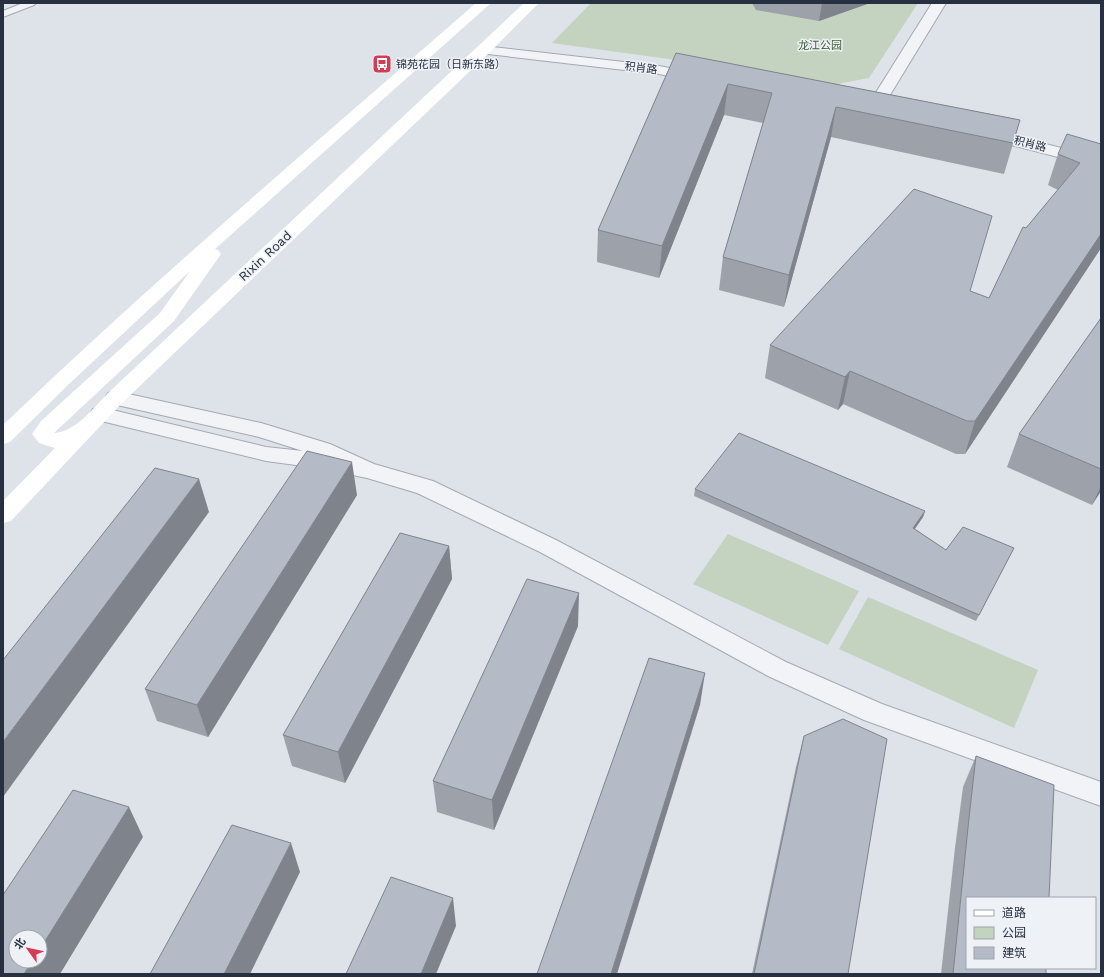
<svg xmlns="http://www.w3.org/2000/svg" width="1104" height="977" viewBox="0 0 1104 977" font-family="'Work Sans','Noto Sans SC',sans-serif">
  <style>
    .green { fill: #c4d3bf }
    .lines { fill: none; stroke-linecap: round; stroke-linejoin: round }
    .service-casing { stroke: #a3a9b3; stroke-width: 2 }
    .minor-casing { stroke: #a3a9b3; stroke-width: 2 }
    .tertiary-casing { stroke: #a3a9b3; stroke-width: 2 }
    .service { fill: #f1f3f7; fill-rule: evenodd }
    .minor { fill: #f1f3f7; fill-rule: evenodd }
    .tertiary { fill: #f1f3f7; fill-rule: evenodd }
    .secondary { fill: #fff; fill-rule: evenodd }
    .wall { fill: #9ca1aa }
    .shaded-wall { fill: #7f838b }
    .building { fill: #b5bbc6; stroke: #7f838b }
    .labels { text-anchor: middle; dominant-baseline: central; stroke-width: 3; stroke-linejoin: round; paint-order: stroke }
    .far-park-label { font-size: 11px; fill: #3b5d33; stroke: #eef1f6 }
    .far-poi-label { font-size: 11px; fill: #273040; stroke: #eef1f6; text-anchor: start }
    .far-street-label { font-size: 11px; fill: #273040; stroke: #eef1f6 }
    .street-label { font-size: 13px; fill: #273040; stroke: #eef1f6 }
  </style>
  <rect width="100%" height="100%" fill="#dee2e9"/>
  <g class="green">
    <polygon points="591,3 918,3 869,78 821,87 683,61 552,43"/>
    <polygon points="728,534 859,591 828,645 693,584"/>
    <polygon points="868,597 1038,670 1014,728 839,649"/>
  </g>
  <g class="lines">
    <defs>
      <polygon id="service" points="23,3 36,3 34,5 3,17 3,11"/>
      <g id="minor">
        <polygon points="932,3 946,3 879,113 873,115 867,113 865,110"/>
        <polygon points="115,391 261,423 330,444 374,464 433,481 556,540 786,662 882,704 1101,782 1101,806 864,720 768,676 540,552 417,493 367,478 318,468 266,461 93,419 90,414 93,409 100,407 266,447 303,451 259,437 108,403 105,398 108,393"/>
      </g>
      <g id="tertiary">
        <polygon points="484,46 659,66 702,74 705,77 702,80 697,82 659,74 479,53 477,50 479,47"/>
        <polygon points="986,129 1101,158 1101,168 980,137 978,134 980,131"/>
      </g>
    </defs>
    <use href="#service" class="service-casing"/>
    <use href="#minor" class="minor-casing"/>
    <use href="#tertiary" class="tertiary-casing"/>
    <use href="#service" class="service"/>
    <use href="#minor" class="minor"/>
    <use href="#tertiary" class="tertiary"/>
    <path class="secondary" d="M 476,3 L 491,3 L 215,249 L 218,250 L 221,254 L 174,321 L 54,433 C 76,432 94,407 108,393 L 524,3 L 539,3 L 489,53 L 122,403 L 11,521 L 3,523 L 3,501 L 55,448 L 39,443 L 32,434 L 41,421 L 160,313 L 190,271 L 68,385 L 10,442 L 3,444 L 3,425 C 156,278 317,142 476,3 Z"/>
  </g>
  <g class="wall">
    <polygon points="752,3 870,3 819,21 756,10"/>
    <polygon points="676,53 1020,120 1004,174 831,137 784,307 719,290 723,257 763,123 724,115 659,278 597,262 598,230"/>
    <polygon points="1101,144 1101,248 965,454 956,454 843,404 838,410 765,378 770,345 970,291 989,298 1026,228 1058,190 1048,185 1058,154"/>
    <polygon points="1101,318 1101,491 1092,505 1007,467 1019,434"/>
    <polygon points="695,489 925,511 923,517 915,529 946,550 1014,548 1011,554 976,621 694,496"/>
    <polygon points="357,495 208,737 157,721 145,689"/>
    <polygon points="449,546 452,579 345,783 292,766 283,735"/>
    <polygon points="578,626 494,830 437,812 433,781"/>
    <polygon points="804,736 848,974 752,974 796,767"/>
    <polygon points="976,756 1046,974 941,974 955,848 963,787"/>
  </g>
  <g class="shaded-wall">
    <polygon points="822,3 870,3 819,21"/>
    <polygon points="728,84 724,115 659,278 662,246"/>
    <polygon points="836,107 831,137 784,307 789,275"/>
    <polygon points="1101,234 1101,248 965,454 975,421"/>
    <polygon points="850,371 843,404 838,410 845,377"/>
    <polygon points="352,462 357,495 208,737 197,705"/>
    <polygon points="199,479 209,512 3,797 3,742"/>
    <polygon points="1101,486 1101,491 1092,505"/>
    <polygon points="925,511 923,517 911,534 913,528"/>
    <polygon points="449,546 452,579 345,783 338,752"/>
    <polygon points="579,593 578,626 494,830 492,800"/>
    <polygon points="705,673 700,705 617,974 611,974"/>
    <polygon points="129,807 143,837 60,974 24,974 32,961 40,961 40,949"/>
    <polygon points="291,843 300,872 250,974 224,974"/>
    <polygon points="453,898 456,926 436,974 421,974"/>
  </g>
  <g class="building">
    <polygon points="676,53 1020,120 1013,143 836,107 789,275 723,257 772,93 728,84 662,246 598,230"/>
    <polygon points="1067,134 1101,144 1101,234 975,421 967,421 850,371 845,377 770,345 914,189 992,216 970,291 989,298 1023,227 1026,228 1080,163 1058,154"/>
    <polygon points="1101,318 1101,469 1019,434"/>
    <polygon points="739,433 925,511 913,528 946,550 963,527 1014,548 979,615 695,489"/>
    <polygon points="307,451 352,462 197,705 145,689"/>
    <polygon points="155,468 199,479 3,742 3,660"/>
    <polygon points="400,533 449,546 338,752 283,735"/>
    <polygon points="527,579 579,593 492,800 433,781"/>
    <polygon points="649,658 705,673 611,974 537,974"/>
    <polygon points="843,719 887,739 848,974 754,974 804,736"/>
    <polygon points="976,756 1054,785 1049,898 967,898 967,968 1046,968 1046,974 953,974 969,818"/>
    <polygon points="73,790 129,807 40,949 40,937 16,937 16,961 32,961 24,974 3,974 3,895"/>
    <polygon points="232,825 291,843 224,974 150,974"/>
    <polygon points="391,877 453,898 421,974 346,974"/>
  </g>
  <defs>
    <symbol id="bus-square" viewBox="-11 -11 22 22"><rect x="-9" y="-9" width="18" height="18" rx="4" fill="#d43c54" stroke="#eef1f6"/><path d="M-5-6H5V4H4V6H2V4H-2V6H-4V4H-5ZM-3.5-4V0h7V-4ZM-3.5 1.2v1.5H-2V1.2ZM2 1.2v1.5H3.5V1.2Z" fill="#fff"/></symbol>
  </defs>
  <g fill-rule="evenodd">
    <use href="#bus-square" x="371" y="53" width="22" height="22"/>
  </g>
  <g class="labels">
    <g class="far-park-label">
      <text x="820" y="45">龙江公园</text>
    </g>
    <g class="far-poi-label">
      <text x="396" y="64">锦苑花园（日新东路）</text>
    </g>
    <g class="far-street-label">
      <text transform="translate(641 68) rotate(7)">积肖路</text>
      <text transform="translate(1030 144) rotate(14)">积肖路</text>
    </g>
    <g class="street-label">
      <text transform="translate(265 256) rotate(-43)">Rixin Road</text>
    </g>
  </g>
  <rect width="1104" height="977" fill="none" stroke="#273040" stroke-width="8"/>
  <rect x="966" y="897" width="130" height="72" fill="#eef1f6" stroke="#9ea4ad"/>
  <rect x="974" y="910" width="20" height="6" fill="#ffffff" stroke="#9ea4ad"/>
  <text x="1002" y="917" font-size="12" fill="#273040">道路</text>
  <rect x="974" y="927" width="20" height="12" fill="#c4d3bf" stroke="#9ea4ad"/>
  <text x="1002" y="937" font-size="12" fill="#273040">公园</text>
  <rect x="974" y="947" width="20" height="12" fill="#b5bbc6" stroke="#9ea4ad"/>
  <text x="1002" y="957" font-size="12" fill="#273040">建筑</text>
  <g transform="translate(28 949) rotate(303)"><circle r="19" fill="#eef1f6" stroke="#9ea4ad"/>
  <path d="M0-3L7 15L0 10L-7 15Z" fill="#d43c54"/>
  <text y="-6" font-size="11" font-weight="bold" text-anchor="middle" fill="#273040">北</text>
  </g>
</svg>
